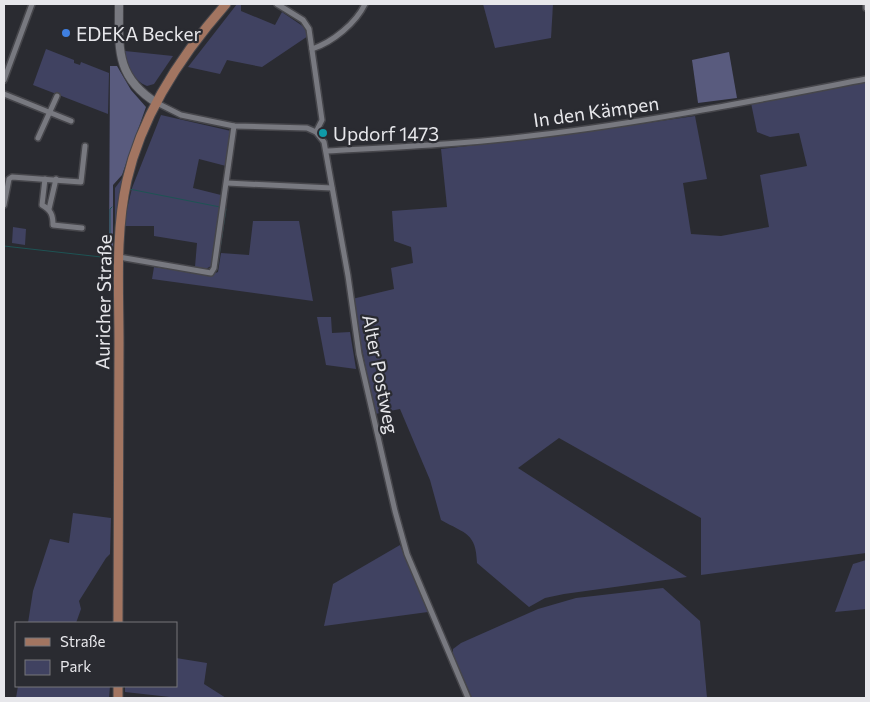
<svg xmlns="http://www.w3.org/2000/svg" width="870" height="702" viewBox="0 0 870 702" font-family="Commissioner,sans-serif">
  <style>
    .green { fill: #404261 }
    .forest { fill: #595b7e }
    .lines { fill: none; stroke-linecap: round; stroke-linejoin: round }
    .stream { stroke: #1e5354; stroke-width: 1 }
    .street-casing { stroke: #46464b; stroke-width: 8 }
    .secondary-casing { stroke: #46464b; stroke-width: 10 }
    .primary-casing { stroke: #46464b; stroke-width: 11 }
    .street { stroke: #787980; stroke-width: 5 }
    .secondary { stroke: #787980; stroke-width: 8 }
    .primary { stroke: #a27561; stroke-width: 9 }
    .shop-dot { fill: #3f7fe0; stroke: #2a2b31; stroke-width: 2 }
    .culture-dot { fill: #0f9aa8; stroke: #2a2b31; stroke-width: 2 }
    .labels { text-anchor: middle; dominant-baseline: central; stroke-width: 4.5; stroke-linejoin: round; paint-order: stroke }
    .poi-label { font-size: 19px; fill: #e7e7eb; stroke: #2a2b31; text-anchor: start }
    .street-label { font-size: 19px; fill: #e7e7eb; stroke: #2a2b31 }
  </style>
  <rect width="100%" height="100%" fill="#2a2b31"/>
  <g class="green">
    <polygon points="237,4 241,4 241,11 275,25 282,12 304,27 308,36 262,67 227,60 220,74 188,67"/>
    <polygon points="483,4 553,4 551,38 495,48"/>
    <polygon points="46,49 74,60 74,63 80,65 81,62 109,73 108,114 33,85"/>
    <path d="M 125,51 L 173,56 L 154,84 L 147,86 C 132,80 127,66 125,51 Z"/>
    <path d="M 866,82 L 866,553 L 701,575 L 701,518 L 559,438 L 518,468 L 687,577 L 564,594 L 545,598 L 529,607 L 477,563 C 476,533 466,534 441,520 L 430,480 L 400,409 L 375,414 L 352,299 L 394,289 L 391,268 L 413,263 L 411,247 L 394,241 L 392,211 L 447,207 L 441,149 L 556,136 L 695,116 L 707,179 L 683,183 L 691,234 L 721,236 L 769,227 L 760,175 L 807,166 L 799,133 L 770,137 L 757,132 L 751,103 Z"/>
    <polygon points="161,115 231,131 226,166 199,159 193,188 221,195 211,266 204,270 195,267 197,243 154,236 154,226 123,226 132,188"/>
    <polygon points="124,176 115,248 115,188"/>
    <polygon points="253,221 299,221 313,301 152,279 154,267 210,275 218,272 221,253 249,255"/>
    <polygon points="13,227 26,229 25,245 12,243"/>
    <polygon points="317,317 331,317 332,333 350,332 356,369 326,365"/>
    <polygon points="73,513 111,518 110,554 106,558 79,601 81,609 76,623 28,623 33,591 50,539 69,543"/>
    <polygon points="400,545 428,612 324,626 333,584"/>
    <polygon points="866,560 866,609 835,612 853,564"/>
    <polygon points="663,588 700,621 707,698 472,698 453,655 453,649 461,643 538,609 576,598"/>
    <polygon points="176,658 207,663 204,684 226,698 179,698 125,692 125,686 176,686"/>
    <polygon points="18,686 110,686 109,698 16,698"/>
  </g>
  <g class="forest">
    <polygon points="729,52 737,98 698,103 692,60"/>
    <polygon points="110,66 117,66 131,90 146,107 122,175 113,185 113,253 109,252"/>
  </g>
  <g class="lines">
    <g class="stream">
      <polyline points="129,189 220,207"/>
      <polyline points="4,246 110,258"/>
      <polyline points="110,253 110,209 112,207"/>
      <polyline points="217,269 226,209"/>
    </g>
    <defs>
      <g id="street">
        <polyline points="277,4 303,20 309,29 322,120 316,132"/>
        <polyline points="866,4 866,8"/>
        <path d="M 312,49 C 333,42 356,23 365,4"/>
        <polyline points="4,80 32,4"/>
        <polyline points="4,94 71,121"/>
        <polyline points="157,103 181,115 234,126 307,128 316,132 324,142 348,276 359,354 395,511 407,554 468,698"/>
        <polyline points="38,138 57,96"/>
        <path d="M 327,151 C 397,147 468,144 538,135 C 648,122 757,100 866,79"/>
        <path d="M 45,179 L 42,205 C 51,210 53,215 53,225 L 82,228"/>
        <polyline points="227,183 332,188"/>
        <polyline points="4,205 9,179 12,177 81,182 85,146"/>
        <polyline points="49,209 56,179"/>
        <polyline points="119,257 211,273 214,268 234,126"/>
      </g>
      <path id="secondary" d="M 119,4 C 119,48 115,77 157,103"/>
      <g id="primary">
        <path d="M 118,623 C 119,530 118,436 119,343 C 119,289 115,233 127,180 C 142,114 182,54 226,4"/>
        <polyline points="118,698 118,686"/>
      </g>
    </defs>
    <use href="#street" class="street-casing"/>
    <use href="#secondary" class="secondary-casing"/>
    <use href="#primary" class="primary-casing"/>
    <use href="#street" class="street"/>
    <use href="#secondary" class="secondary"/>
    <use href="#primary" class="primary"/>
  </g>
  <circle class="shop-dot" cx="66" cy="33" r="5"/>
  <circle class="culture-dot" cx="323" cy="133" r="5"/>
  <g class="labels">
    <g class="poi-label">
      <text x="76" y="33">EDEKA Becker</text>
      <text x="333" y="133">Updorf 1473</text>
    </g>
    <g class="street-label">
      <text transform="translate(596 111) rotate(-8)">In den Kämpen</text>
      <text transform="translate(103 302) rotate(-89)">Auricher Straße</text>
      <text transform="translate(381 374) rotate(79)">Alter Postweg</text>
    </g>
  </g>
  <rect width="870" height="702" fill="none" stroke="#e7e7eb" stroke-width="10"/>
  <rect x="15" y="622" width="162" height="65" fill="#2a2b31" stroke="#76767b"/>
  <rect x="25" y="638" width="25" height="8" fill="#a27561" stroke="#76767b"/>
  <text x="60" y="647" font-size="15" fill="#e7e7eb">Straße</text>
  <rect x="25" y="660" width="25" height="15" fill="#404261" stroke="#76767b"/>
  <text x="60" y="672" font-size="15" fill="#e7e7eb">Park</text>
</svg>
